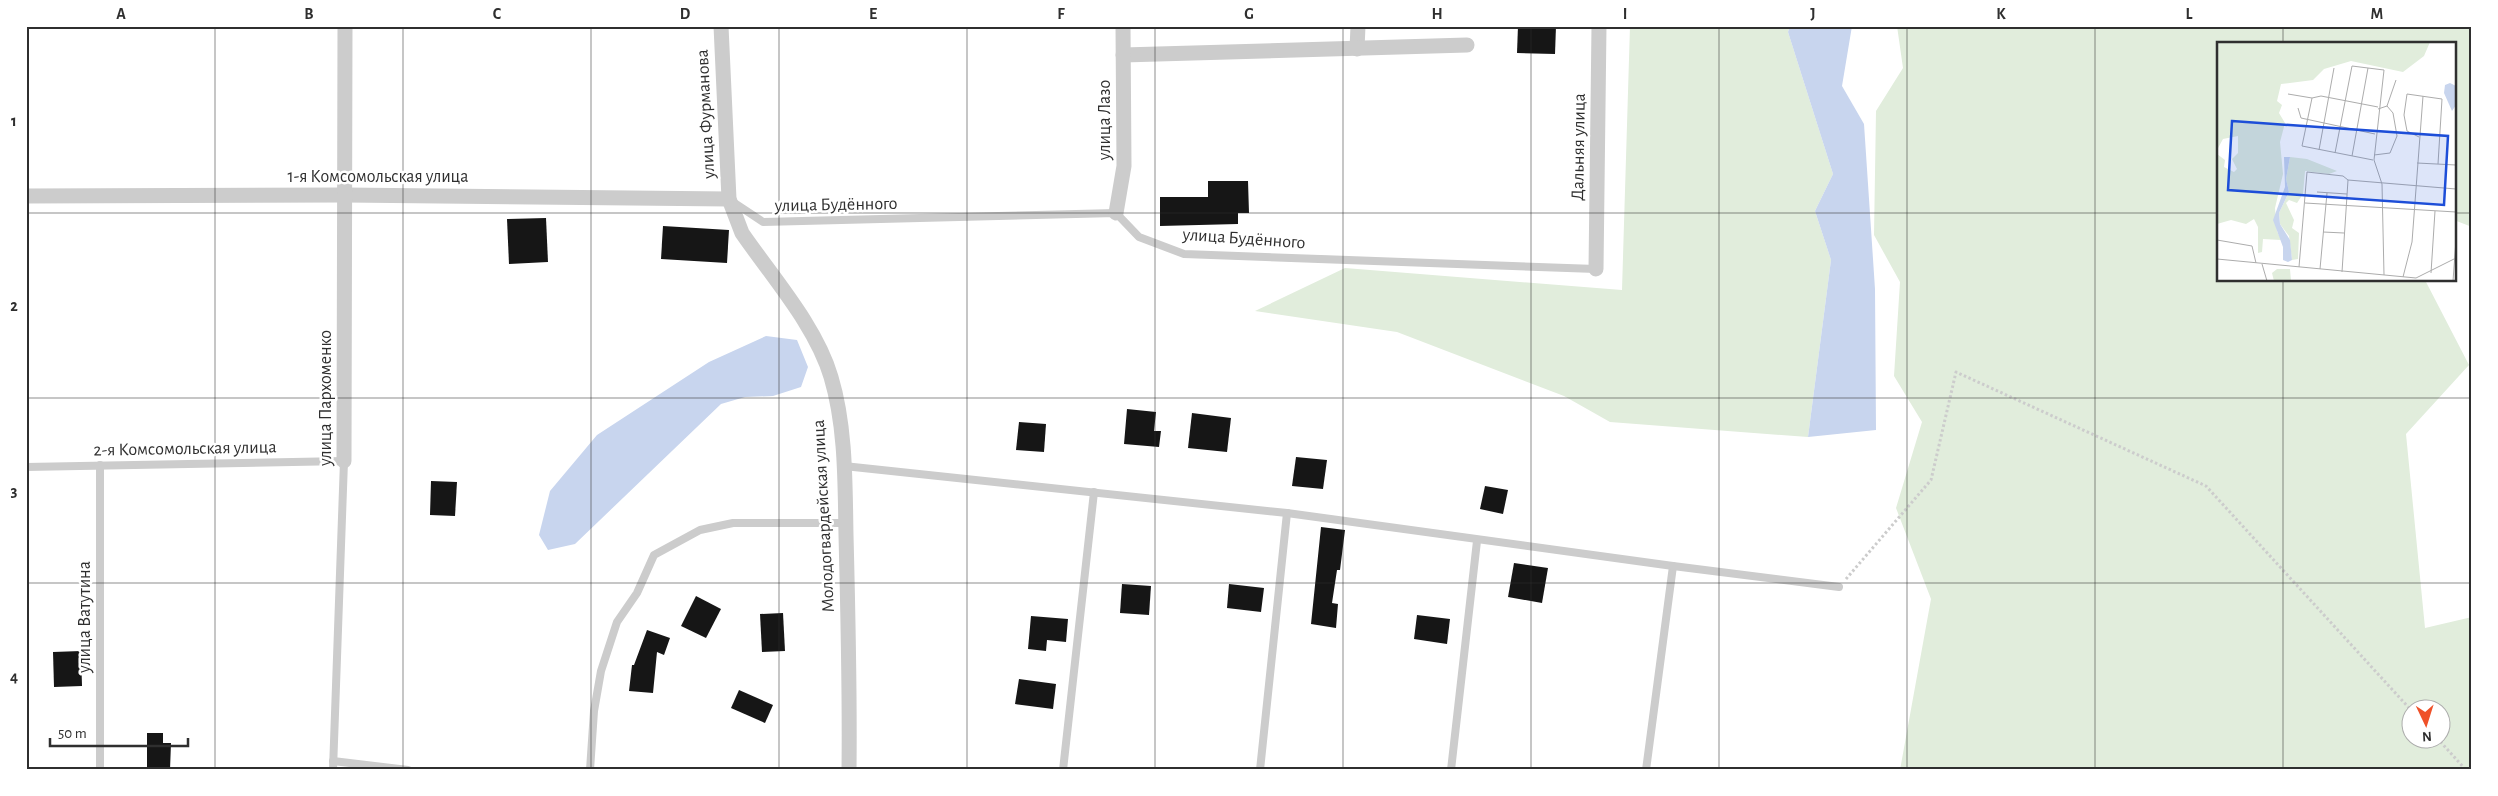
<svg xmlns="http://www.w3.org/2000/svg" width="2498" height="796" viewBox="0 0 2498 796" font-family="'Alegreya Sans',sans-serif">
  <style>
    .green { fill: #e1eddc; fill-rule: evenodd }
    .water { fill: #c8d5ee }
    .building { fill: #161616 }
    .lines { fill: none; stroke-linecap: round; stroke-linejoin: round }
    .path { stroke: #ccc; stroke-width: 3; stroke-dasharray: 2.5 2.5; stroke-linecap: butt }
    .lane { stroke: #ccc; stroke-width: 8 }
    .street { stroke: #ccc; stroke-width: 15 }
    .grid { fill: none; stroke: #2f2f2f; stroke-width: 1; stroke-opacity: 0.55 }
    .labels { text-anchor: middle; dominant-baseline: central; stroke-width: 5; stroke-linejoin: round; paint-order: stroke }
    .street-label { font-size: 18px; fill: #2f2f2f; stroke: #fff }
    .inset-road { fill: none; stroke: #acacac; stroke-width: 1 }
    .view { fill: #1d4ed8; fill-opacity: 0.15; stroke: #1d4ed8; stroke-width: 2.5 }
    .inset-edge { fill: none; stroke: #2f2f2f; stroke-width: 2.5 }
    .neatline { fill: none; stroke: #2f2f2f; stroke-width: 2 }
    .grid-label { font-size: 16px; text-anchor: middle; font-weight: bold; fill: #2f2f2f }
  </style>
  <rect width="100%" height="100%" fill="#fff"/>
  <g class="green">
    <polygon points="1630,26 1790,26 1788,32 1833,174 1815,211 1831,260 1808,437 1610,422 1564,396 1397,332 1255,311 1345,268 1622,290"/>
    <path d="M 1897,26 L 2472,26 L 2472,227 L 2454,220 L 2454,44 L 2218,44 L 2218,280 L 2425,280 L 2469,365 L 2406,434 L 2425,628 L 2472,617 L 2472,770 L 1900,770 L 1931,599 L 1896,508 L 1922,422 L 1894,376 L 1900,282 L 1874,235 L 1876,111 L 1903,68 ZM 2410,708 L 2440,708 L 2440,738 L 2410,738 Z"/>
  </g>
  <g class="water">
    <polygon points="1790,26 1852,26 1842,86 1864,124 1875,289 1876,430 1808,437 1831,260 1815,211 1833,174 1788,32"/>
    <polygon points="766,336 797,340 808,367 801,387 773,396 745,397 721,404 575,544 548,550 539,535 550,491 597,435 709,362"/>
  </g>
  <g class="building">
    <polygon points="1518,26 1556,26 1555,54 1517,53"/>
    <polygon points="1208,181 1248,181 1249,213 1238,213 1238,224 1160,226 1160,197 1208,197"/>
    <polygon points="546,218 548,262 509,264 507,219"/>
    <polygon points="663,226 729,230 727,263 661,259"/>
    <polygon points="1127,409 1156,412 1154,431 1161,431 1159,447 1124,444"/>
    <polygon points="1192,413 1231,418 1227,452 1188,448"/>
    <polygon points="1019,422 1046,424 1044,452 1016,450"/>
    <polygon points="1296,457 1327,460 1323,489 1292,486"/>
    <polygon points="431,481 457,482 455,516 430,515"/>
    <polygon points="1485,486 1508,490 1503,514 1480,509"/>
    <polygon points="1321,527 1345,530 1340,570 1337,570 1332,603 1338,604 1336,628 1311,624"/>
    <polygon points="1514,563 1548,568 1542,603 1508,597"/>
    <polygon points="1122,584 1151,586 1149,615 1120,613"/>
    <polygon points="1229,584 1264,588 1261,612 1227,608"/>
    <polygon points="696,596 721,609 706,638 681,626"/>
    <polygon points="783,613 785,651 762,652 760,614"/>
    <polygon points="1417,615 1450,619 1447,644 1414,639"/>
    <polygon points="1031,616 1068,619 1066,642 1047,640 1046,651 1028,649"/>
    <polygon points="647,630 670,638 664,655 657,652 653,693 629,691 632,665 634,665"/>
    <polygon points="81,651 82,686 54,687 53,652"/>
    <polygon points="1019,679 1056,684 1053,709 1015,704"/>
    <polygon points="739,690 773,705 765,723 731,708"/>
    <polygon points="147,733 163,733 163,743 171,743 170,770 147,770"/>
  </g>
  <g class="lines">
    <g class="path">
      <polyline points="1846,579 1931,480 1956,372 2206,486 2410,709"/>
      <polyline points="2437,738 2466,770"/>
    </g>
    <g class="lane">
      <polyline points="733,202 763,222 1116,213 1139,237 1184,254 1596,269"/>
      <polyline points="844,466 1287,513 1673,566 1646,770"/>
      <polyline points="26,467 344,461 333,770"/>
      <polyline points="1673,566 1839,587"/>
      <polyline points="333,761 408,770"/>
      <polyline points="100,770 100,465"/>
      <polyline points="590,770 594,711 601,671 617,622 637,593 654,555 700,530 733,523 846,523"/>
      <polyline points="1063,770 1094,492"/>
      <polyline points="1260,770 1287,513"/>
      <polyline points="1451,770 1477,541"/>
    </g>
    <g class="street">
      <path d="M 721,26 L 729,199 L 742,233 C 773,278 816,326 831,377 C 846,427 845,484 846,535 C 848,613 850,692 849,770"/>
      <polyline points="1357,49 1358,26"/>
      <polyline points="1123,55 1467,45"/>
      <polyline points="26,196 345,195 729,199"/>
      <polyline points="1116,213 1124,166 1123,26"/>
      <polyline points="1596,269 1599,26"/>
      <polyline points="344,461 345,26"/>
    </g>
  </g>
  <path class="grid" d="M 215,26 L 215,770M 403,26 L 403,770M 591,26 L 591,770M 779,26 L 779,770M 967,26 L 967,770M 1155,26 L 1155,770M 1343,26 L 1343,770M 1531,26 L 1531,770M 1719,26 L 1719,770M 1907,26 L 1907,770M 2095,26 L 2095,770M 2283,26 L 2283,44M 26,213 L 2218,213M 2454,213 L 2472,213M 2283,280 L 2283,770M 26,398 L 2472,398M 26,583 L 2472,583"/>
  <g class="labels">
    <g class="street-label">
      <text transform="translate(706 114) rotate(-93)">улица Фурманова</text>
      <text transform="translate(1105 120) rotate(-90)">улица Лазо</text>
      <text transform="translate(1579 147) rotate(-89)">Дальняя улица</text>
      <text x="378" y="177">1-я Комсомольская улица</text>
      <text transform="translate(836 205) rotate(-1)">улица Будённого</text>
      <text transform="translate(1244 239) rotate(4)">улица Будённого</text>
      <text transform="translate(326 398) rotate(-90)">улица Пархоменко</text>
      <text transform="translate(185 449) rotate(-1)">2-я Комсомольская улица</text>
      <text transform="translate(824 516) rotate(-93)">Молодогвардейская улица</text>
      <text transform="translate(85 617) rotate(-90)">улица Ватутина</text>
    </g>
  </g>
  <g transform="translate(2217 42)">
    <rect width="239" height="239" fill="#fff"/>
    <path d="M 0,0 L 213,0 L 207,14 L 186,30 L 134,19 L 107,27 L 96,38 L 64,42 L 60,59 L 65,63 L 62,71 L 68,81 L 63,100 L 66,132 L 58,166 L 60,189 L 64,198 L 46,197 L 45,210 L 41,211 L 41,185 L 37,177 L 29,182 L 14,178 L 0,182 L 0,112 L 8,118 L 7,125 L 17,130 L 20,127 L 15,117 L 21,111 L 21,94 L 6,97 L 0,108 ZM 73,115 L 90,117 L 120,129 L 112,132 L 88,129 L 86,152 L 80,161 L 72,158 L 69,161 L 77,178 L 75,186 L 82,191 L 81,217 L 75,218 L 72,194 L 63,182 L 62,171 L 72,150 L 69,137 ZM 60,227 L 73,227 L 74,239 L 57,239 L 55,231 Z" fill="#e1eddc"/>
    <path d="M 233,41 L 239,44 L 239,63 L 235,69 L 227,51 L 228,43 ZM 67,115 L 73,115 L 69,137 L 72,150 L 62,171 L 63,182 L 73,198 L 75,218 L 71,220 L 66,218 L 66,205 L 56,178 L 68,145 Z" fill="#c8d5ee"/>
    <path class="inset-road" d="M 71,52 L 95,56 L 104,54 L 161,65M 95,56 L 85,104 L 156,118M 170,64 L 179,38M 81,66 L 84,76 L 158,92M 202,95 L 190,89 L 187,73 L 190,52 L 225,57 L 221,122M 102,108 L 117,26M 118,111 L 135,24 L 167,28 L 157,118 L 165,142 L 167,233M 157,113 L 173,111 L 180,94 L 176,71 L 170,64 L 161,67M 135,114 L 151,26M 200,121 L 239,123M 100,150 L 130,152M 88,161 L 239,170M 106,190 L 127,191M 0,198 L 35,204 L 39,221M 0,217 L 199,236 L 239,216M 45,222 L 50,239M 82,225 L 90,130 L 126,134 L 131,138 L 239,147M 103,227 L 110,151M 125,230 L 131,138M 214,231 L 218,169M 186,235 L 195,200 L 206,54M 236,239 L 239,198"/>
    <path class="view" d="M 15,79 L 231,94 L 227,163 L 11,148 Z"/>
    <rect width="239" height="239" class="inset-edge"/>
  </g>
  <rect width="2498" height="796" fill="none" stroke="#ffffff" stroke-width="55"/>
  <g transform="translate(2426 724) rotate(176)"><circle r="24" fill="#ffffff" stroke="#acacac"/>
  <path d="M0-4L9 19L0 12L-9 19Z" fill="#ef5129"/>
  <text y="-8" font-size="14" font-weight="bold" text-anchor="middle" fill="#2f2f2f">N</text>
  </g>
  <path d="M50 738v8h138v-8" fill="none" stroke="#2f2f2f" stroke-width="2.5"/>
  <text x="58" y="738" font-size="15" fill="#2f2f2f" stroke="#ffffff" stroke-width="4" paint-order="stroke">50 m</text>
  <rect x="28" y="28" width="2442" height="740" class="neatline"/>
  <g class="grid-label">
    <text x="121" y="19">A</text>
    <text x="309" y="19">B</text>
    <text x="497" y="19">C</text>
    <text x="685" y="19">D</text>
    <text x="873" y="19">E</text>
    <text x="1061" y="19">F</text>
    <text x="1249" y="19">G</text>
    <text x="1437" y="19">H</text>
    <text x="1625" y="19">I</text>
    <text x="1813" y="19">J</text>
    <text x="2001" y="19">K</text>
    <text x="2189" y="19">L</text>
    <text x="2377" y="19">M</text>
    <text x="14" y="126">1</text>
    <text x="14" y="311">2</text>
    <text x="14" y="496">3</text>
    <text x="14" y="682">4</text>
  </g>
</svg>
